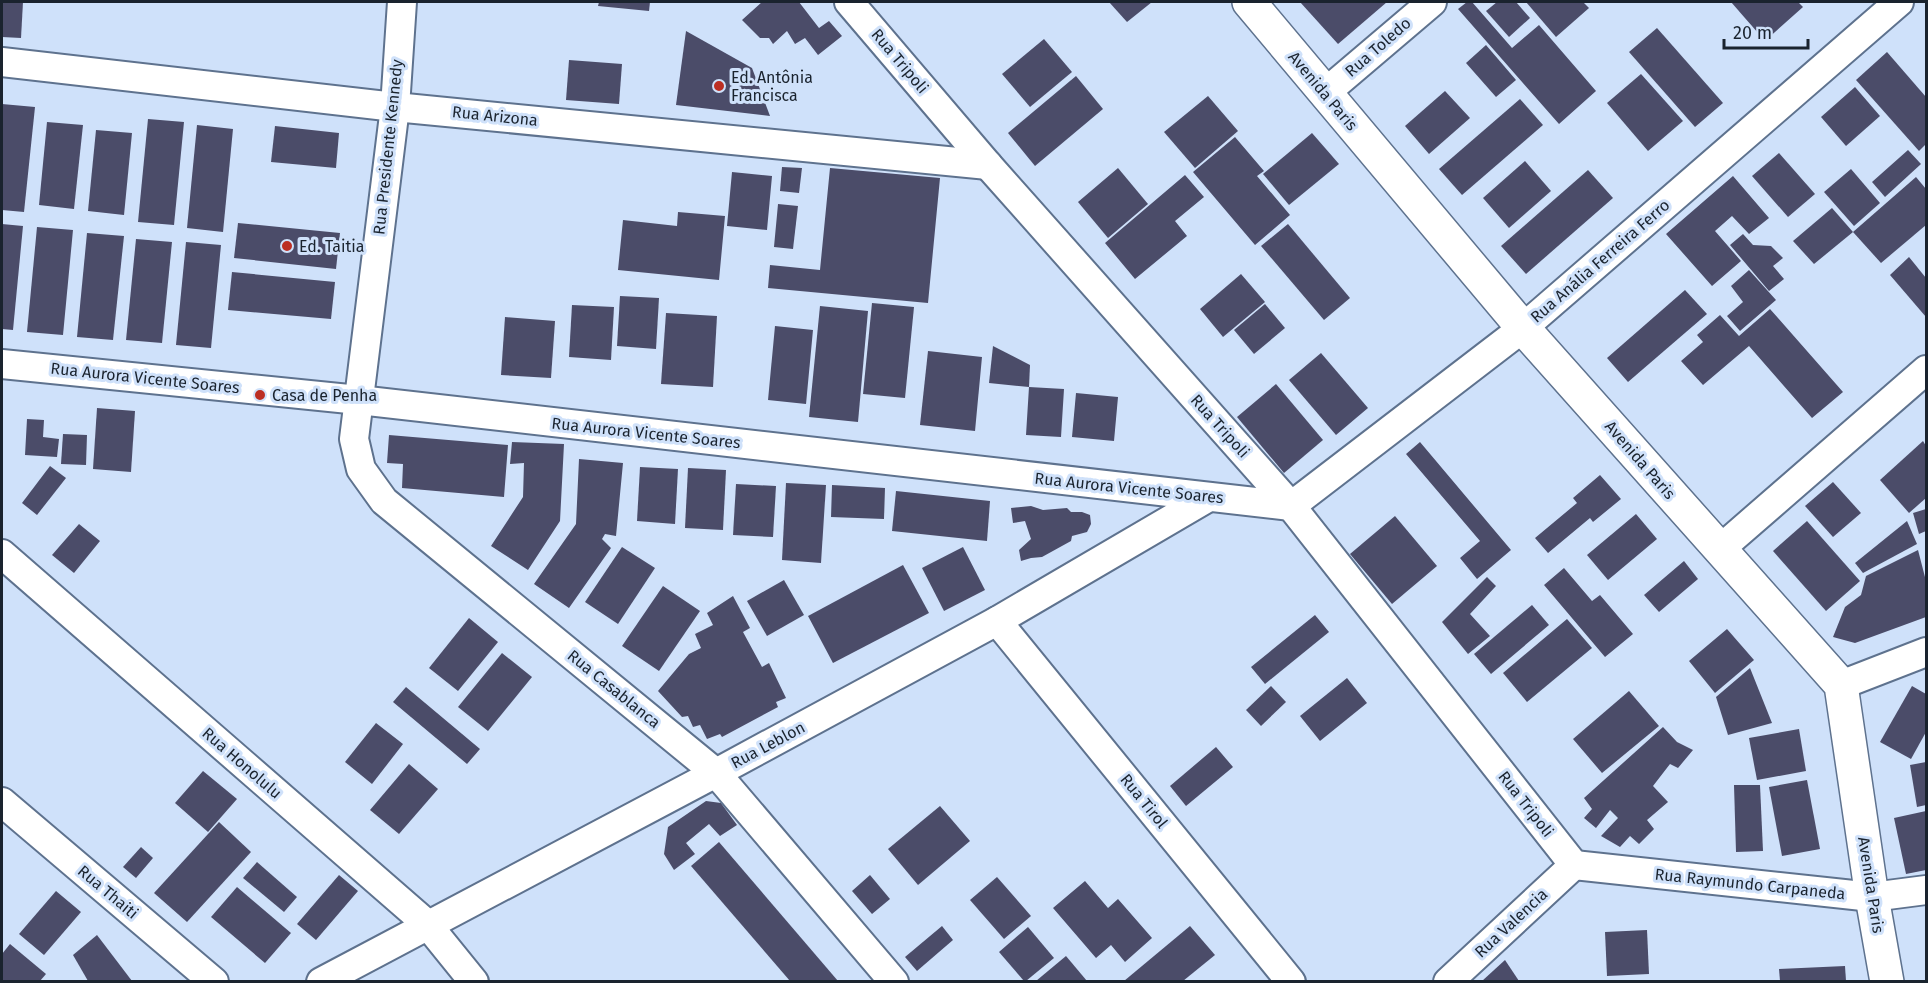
<svg xmlns="http://www.w3.org/2000/svg" width="1928" height="983" viewBox="0 0 1928 983" font-family="'Fira Sans',sans-serif">
  <style>
    .building { fill: #4b4c69 }
    .lines { fill: none; stroke-linecap: round; stroke-linejoin: round }
    .street-casing { stroke: #5e728e; stroke-width: 32 }
    .secondary-casing { stroke: #5e728e; stroke-width: 36 }
    .street { stroke: #fff; stroke-width: 28 }
    .secondary { stroke: #fff; stroke-width: 33 }
    .poi-dot { fill: #bc2f23; stroke: #cfe1fa; stroke-width: 2 }
    .labels { text-anchor: middle; dominant-baseline: central; stroke-width: 6; stroke-linejoin: round; paint-order: stroke }
    .street-label { font-size: 16px; fill: #1a232e; stroke: #cfe1fa }
    .poi-label { font-size: 16px; fill: #1a232e; stroke: #cfe1fa; text-anchor: start }
  </style>
  <rect width="100%" height="100%" fill="#cfe1fa"/>
  <g class="building">
    <polygon points="2,2 23,2 21,38 2,37"/>
    <polygon points="599,2 650,2 649,11 598,6"/>
    <polygon points="762,2 790,2 791,3 799,2 819,28 829,21 842,36 818,55 805,38 795,44 787,31 773,44 769,38 760,38 742,20"/>
    <polygon points="1109,2 1152,2 1127,22"/>
    <polygon points="1300,2 1387,2 1338,44"/>
    <polygon points="1467,2 1472,2 1512,48 1539,25 1596,91 1559,124 1458,9"/>
    <polygon points="1497,2 1516,2 1530,18 1509,37 1486,11"/>
    <polygon points="1526,2 1583,2 1589,8 1556,37"/>
    <polygon points="1731,2 1798,2 1803,7 1765,41"/>
    <polygon points="1657,28 1723,103 1695,127 1629,52"/>
    <polygon points="686,31 752,68 770,116 676,105"/>
    <polygon points="1044,39 1072,72 1030,107 1002,74"/>
    <polygon points="1486,45 1516,80 1496,97 1466,63"/>
    <polygon points="1887,52 1926,97 1926,144 1919,151 1856,80"/>
    <polygon points="569,60 622,64 619,104 566,100"/>
    <polygon points="1641,74 1683,121 1648,151 1607,103"/>
    <polygon points="1076,76 1103,109 1035,166 1008,133"/>
    <polygon points="1855,87 1880,116 1846,146 1821,117"/>
    <polygon points="1445,91 1470,118 1429,154 1405,126"/>
    <polygon points="1208,96 1238,131 1195,168 1164,132"/>
    <polygon points="1520,99 1543,125 1462,195 1439,169"/>
    <polygon points="2,104 35,107 24,212 2,210"/>
    <polygon points="148,119 184,122 174,225 138,222"/>
    <polygon points="47,122 83,125 74,209 39,205"/>
    <polygon points="197,125 233,129 223,232 187,228"/>
    <polygon points="275,126 339,133 336,168 271,162"/>
    <polygon points="96,130 132,133 124,215 88,211"/>
    <polygon points="1312,133 1339,164 1289,205 1263,174"/>
    <polygon points="1235,137 1264,171 1257,176 1290,215 1255,245 1193,172"/>
    <polygon points="1908,150 1921,164 1885,197 1872,182"/>
    <polygon points="1779,153 1815,194 1788,217 1752,176"/>
    <polygon points="1525,161 1551,191 1509,228 1483,198"/>
    <polygon points="782,167 802,168 799,193 780,191"/>
    <polygon points="830,168 940,178 928,303 768,288 770,265 820,270"/>
    <polygon points="1118,168 1148,204 1108,238 1078,202"/>
    <polygon points="1851,169 1880,203 1854,226 1824,192"/>
    <polygon points="1588,170 1613,198 1526,274 1501,246"/>
    <polygon points="732,172 772,176 767,230 727,226"/>
    <polygon points="1185,175 1204,197 1175,221 1187,236 1135,279 1105,243"/>
    <polygon points="1733,176 1769,218 1749,234 1732,216 1715,231 1741,261 1712,286 1666,234"/>
    <polygon points="1916,177 1926,189 1926,225 1881,263 1853,232"/>
    <polygon points="778,204 798,206 793,249 774,247"/>
    <polygon points="1832,208 1853,232 1814,264 1793,241"/>
    <polygon points="678,212 725,216 719,280 618,270 623,220 677,226"/>
    <polygon points="238,223 340,233 336,269 234,258"/>
    <polygon points="2,224 23,226 13,330 2,329"/>
    <polygon points="1288,224 1350,298 1324,320 1261,246"/>
    <polygon points="37,227 73,230 63,335 27,332"/>
    <polygon points="87,233 124,236 113,340 77,337"/>
    <polygon points="1743,234 1753,245 1771,246 1783,258 1773,266 1784,279 1769,291 1730,245"/>
    <polygon points="136,239 172,242 162,343 126,340"/>
    <polygon points="186,242 221,245 211,348 176,345"/>
    <polygon points="1909,257 1926,278 1926,317 1890,275"/>
    <polygon points="1749,270 1776,300 1740,331 1727,316 1743,302 1731,286"/>
    <polygon points="232,272 335,282 331,319 228,310"/>
    <polygon points="1241,274 1265,302 1223,337 1200,309"/>
    <polygon points="1685,290 1707,314 1628,382 1607,358"/>
    <polygon points="620,296 659,298 656,349 617,346"/>
    <polygon points="872,303 914,307 905,398 863,394"/>
    <polygon points="1265,304 1285,328 1254,354 1234,330"/>
    <polygon points="572,305 614,307 611,360 569,357"/>
    <polygon points="820,306 868,311 858,422 809,417"/>
    <polygon points="1770,309 1843,392 1812,418 1749,346 1703,385 1681,361 1703,342 1697,335 1720,315 1739,336"/>
    <polygon points="666,313 717,316 713,387 661,384"/>
    <polygon points="505,317 555,321 551,378 501,375"/>
    <polygon points="775,326 813,330 806,404 768,400"/>
    <polygon points="993,346 1030,365 1029,387 989,383"/>
    <polygon points="928,351 982,357 975,431 920,425"/>
    <polygon points="1321,353 1368,408 1336,435 1289,380"/>
    <polygon points="1276,384 1323,440 1284,473 1237,417"/>
    <polygon points="1029,387 1064,389 1061,437 1026,435"/>
    <polygon points="1076,393 1118,397 1114,441 1072,437"/>
    <polygon points="97,408 135,411 131,472 93,469"/>
    <polygon points="27,419 44,420 43,437 59,439 57,457 25,455"/>
    <polygon points="63,434 87,435 86,465 61,464"/>
    <polygon points="389,435 508,445 504,497 402,488 403,464 387,463"/>
    <polygon points="1923,441 1926,446 1926,498 1909,513 1880,480"/>
    <polygon points="512,442 564,444 560,521 528,570 491,546 523,497 524,463 510,464"/>
    <polygon points="1420,442 1511,550 1477,579 1460,558 1480,541 1406,454"/>
    <polygon points="579,459 623,463 616,536 605,534 602,539 611,548 569,608 534,584 576,524"/>
    <polygon points="50,466 66,478 37,515 22,503"/>
    <polygon points="640,467 678,469 675,524 637,521"/>
    <polygon points="688,468 726,470 723,530 685,528"/>
    <polygon points="1600,475 1621,499 1593,522 1590,518 1548,553 1535,538 1577,503 1573,498"/>
    <polygon points="1833,482 1861,513 1833,537 1805,506"/>
    <polygon points="786,483 826,485 821,563 782,560"/>
    <polygon points="736,484 776,486 773,537 733,535"/>
    <polygon points="832,485 885,488 884,519 831,517"/>
    <polygon points="896,491 990,501 987,541 892,531"/>
    <polygon points="1031,506 1043,510 1067,508 1071,512 1082,512 1090,515 1091,524 1087,532 1072,536 1071,541 1042,557 1031,558 1021,561 1019,550 1031,539 1025,521 1013,523 1011,508"/>
    <polygon points="1926,509 1926,531 1919,534 1913,513"/>
    <polygon points="1636,514 1657,539 1608,580 1587,555"/>
    <polygon points="1395,516 1437,566 1392,604 1350,554"/>
    <polygon points="1807,521 1860,581 1826,611 1773,551"/>
    <polygon points="1907,521 1917,544 1863,573 1855,563"/>
    <polygon points="79,524 100,541 74,573 52,555"/>
    <polygon points="622,547 655,568 618,624 585,602"/>
    <polygon points="963,547 985,590 944,611 922,568"/>
    <polygon points="1918,550 1926,581 1926,617 1855,643 1833,637 1845,607 1861,595 1866,576"/>
    <polygon points="1684,561 1698,579 1659,612 1644,595"/>
    <polygon points="903,565 929,613 833,663 808,616"/>
    <polygon points="1564,568 1592,601 1600,595 1633,634 1605,657 1544,585"/>
    <polygon points="1487,577 1496,586 1470,614 1490,636 1468,654 1442,622"/>
    <polygon points="784,580 804,615 767,636 747,601"/>
    <polygon points="663,586 700,611 659,671 622,646"/>
    <polygon points="733,596 750,628 743,632 762,667 769,663 786,698 776,702 778,707 722,737 720,734 707,739 700,725 693,727 688,716 682,717 658,691 689,654 701,648 695,634 713,625 707,613"/>
    <polygon points="1532,605 1549,625 1491,674 1474,654"/>
    <polygon points="1315,615 1329,632 1265,684 1251,667"/>
    <polygon points="469,618 498,642 458,691 429,668"/>
    <polygon points="1567,619 1592,648 1527,702 1503,673"/>
    <polygon points="1727,629 1754,660 1715,693 1689,661"/>
    <polygon points="502,653 532,677 488,731 458,707"/>
    <polygon points="1750,668 1772,723 1728,735 1716,697"/>
    <polygon points="1347,678 1367,703 1320,741 1300,716"/>
    <polygon points="1271,686 1286,702 1261,726 1246,710"/>
    <polygon points="1912,686 1926,694 1926,732 1911,759 1880,742"/>
    <polygon points="406,687 480,749 467,764 393,702"/>
    <polygon points="1629,691 1659,726 1602,773 1573,739"/>
    <polygon points="376,723 403,744 372,784 345,762"/>
    <polygon points="1663,727 1677,742 1693,750 1678,768 1670,764 1653,786 1668,802 1647,820 1654,829 1639,844 1630,836 1620,847 1601,836 1618,818 1610,810 1596,828 1584,818 1592,809 1584,798"/>
    <polygon points="1799,729 1806,771 1757,780 1749,738"/>
    <polygon points="1216,747 1233,767 1186,806 1170,786"/>
    <polygon points="1926,762 1926,805 1917,807 1910,765"/>
    <polygon points="409,764 438,789 399,834 370,810"/>
    <polygon points="203,771 237,799 208,832 175,803"/>
    <polygon points="1807,780 1820,849 1782,856 1769,787"/>
    <polygon points="1734,785 1760,785 1763,851 1736,852"/>
    <polygon points="706,801 721,803 737,825 720,836 709,824 686,843 695,854 674,870 664,854 668,827"/>
    <polygon points="940,806 970,841 918,885 888,849"/>
    <polygon points="1926,811 1926,870 1906,874 1894,818"/>
    <polygon points="219,822 251,852 187,922 154,893"/>
    <polygon points="719,842 838,981 790,981 691,866"/>
    <polygon points="141,847 153,858 136,878 123,867"/>
    <polygon points="257,862 297,897 284,912 243,878"/>
    <polygon points="339,875 358,891 316,940 297,924"/>
    <polygon points="870,875 890,899 872,914 852,891"/>
    <polygon points="997,877 1031,916 1004,939 970,900"/>
    <polygon points="1085,881 1108,908 1118,899 1152,938 1125,962 1111,945 1096,958 1053,908"/>
    <polygon points="237,887 291,933 265,963 211,917"/>
    <polygon points="56,891 81,912 44,955 19,934"/>
    <polygon points="942,926 953,940 917,971 905,957"/>
    <polygon points="1190,926 1215,955 1183,981 1124,981"/>
    <polygon points="1028,927 1054,958 1026,981 1024,981 999,952"/>
    <polygon points="1647,930 1649,974 1607,976 1605,932"/>
    <polygon points="97,935 132,981 88,981 73,955"/>
    <polygon points="10,944 46,974 40,981 2,981 2,954"/>
    <polygon points="1066,956 1087,981 1036,981"/>
    <polygon points="1505,960 1519,981 1482,981"/>
    <polygon points="1845,966 1846,981 1780,981 1779,969"/>
  </g>
  <g class="lines">
    <defs>
      <g id="street">
        <polyline points="402,2 395,107 354,439 361,469 384,501 716,773 894,982"/>
        <polyline points="849,2 988,165 1291,506 1574,865"/>
        <polyline points="2,62 395,107 988,165"/>
        <polyline points="1325,93 1432,2"/>
        <polyline points="2,364 359,400 1291,506 1523,328 1899,2"/>
        <polyline points="1719,550 1926,370"/>
        <polyline points="2,554 427,924 474,982"/>
        <polyline points="997,621 1291,982"/>
        <polyline points="1841,685 1926,652"/>
        <polyline points="2,802 214,982"/>
        <polyline points="1574,865 1872,897 1926,890"/>
        <polyline points="321,982 716,773 997,621 1209,497"/>
        <polyline points="1448,982 1574,865"/>
      </g>
      <polyline id="secondary" points="1249,2 1523,328 1841,685 1872,897 1887,982"/>
    </defs>
    <use href="#street" class="street-casing"/>
    <use href="#secondary" class="secondary-casing"/>
    <use href="#street" class="street"/>
    <use href="#secondary" class="secondary"/>
  </g>
  <g class="poi-dot">
    <circle cx="719" cy="86" r="6"/>
    <circle cx="287" cy="246" r="6"/>
    <circle cx="260" cy="395" r="6"/>
  </g>
  <g class="labels">
    <g class="street-label">
      <text transform="translate(1378 47) rotate(-41)">Rua Toledo</text>
      <text transform="translate(900 61) rotate(50)">Rua Tripoli</text>
      <text transform="translate(1323 91) rotate(50)">Avenida Paris</text>
      <text transform="translate(495 116) rotate(6)">Rua Arizona</text>
      <text transform="translate(388 147) rotate(-84)">Rua Presidente Kennedy</text>
      <text transform="translate(1600 261) rotate(-41)">Rua Anália Ferreira Ferro</text>
      <text transform="translate(145 378) rotate(6)">Rua Aurora Vicente Soares</text>
      <text transform="translate(1220 426) rotate(48)">Rua Tripoli</text>
      <text transform="translate(646 433) rotate(6)">Rua Aurora Vicente Soares</text>
      <text transform="translate(1640 460) rotate(49)">Avenida Paris</text>
      <text transform="translate(1129 488) rotate(6)">Rua Aurora Vicente Soares</text>
      <text transform="translate(614 689) rotate(39)">Rua Casablanca</text>
      <text transform="translate(768 745) rotate(-28)">Rua Leblon</text>
      <text transform="translate(242 763) rotate(41)">Rua Honolulu</text>
      <text transform="translate(1144 801) rotate(51)">Rua Tirol</text>
      <text transform="translate(1526 804) rotate(52)">Rua Tripoli</text>
      <text transform="translate(1750 884) rotate(6)">Rua Raymundo Carpaneda</text>
      <text transform="translate(1871 885) rotate(81)">Avenida Paris</text>
      <text transform="translate(108 892) rotate(40)">Rua Thaiti</text>
      <text transform="translate(1511 923) rotate(-43)">Rua Valencia</text>
    </g>
    <g class="poi-label">
      <text x="731" y="77">Ed. Antônia<tspan x="731" dy="18">Francisca</tspan></text>
      <text x="299" y="246">Ed. Taitia</text>
      <text x="272" y="395">Casa de Penha</text>
    </g>
  </g>
  <rect width="1928" height="983" fill="none" stroke="#1a232e" stroke-width="6"/>
  <path d="M1724 39v9h84v-9" fill="none" stroke="#1a232e" stroke-width="3"/>
  <text x="1733" y="39" font-size="18" fill="#1a232e" stroke="#cfe1fa" stroke-width="4.5" paint-order="stroke">20 m</text>
</svg>
